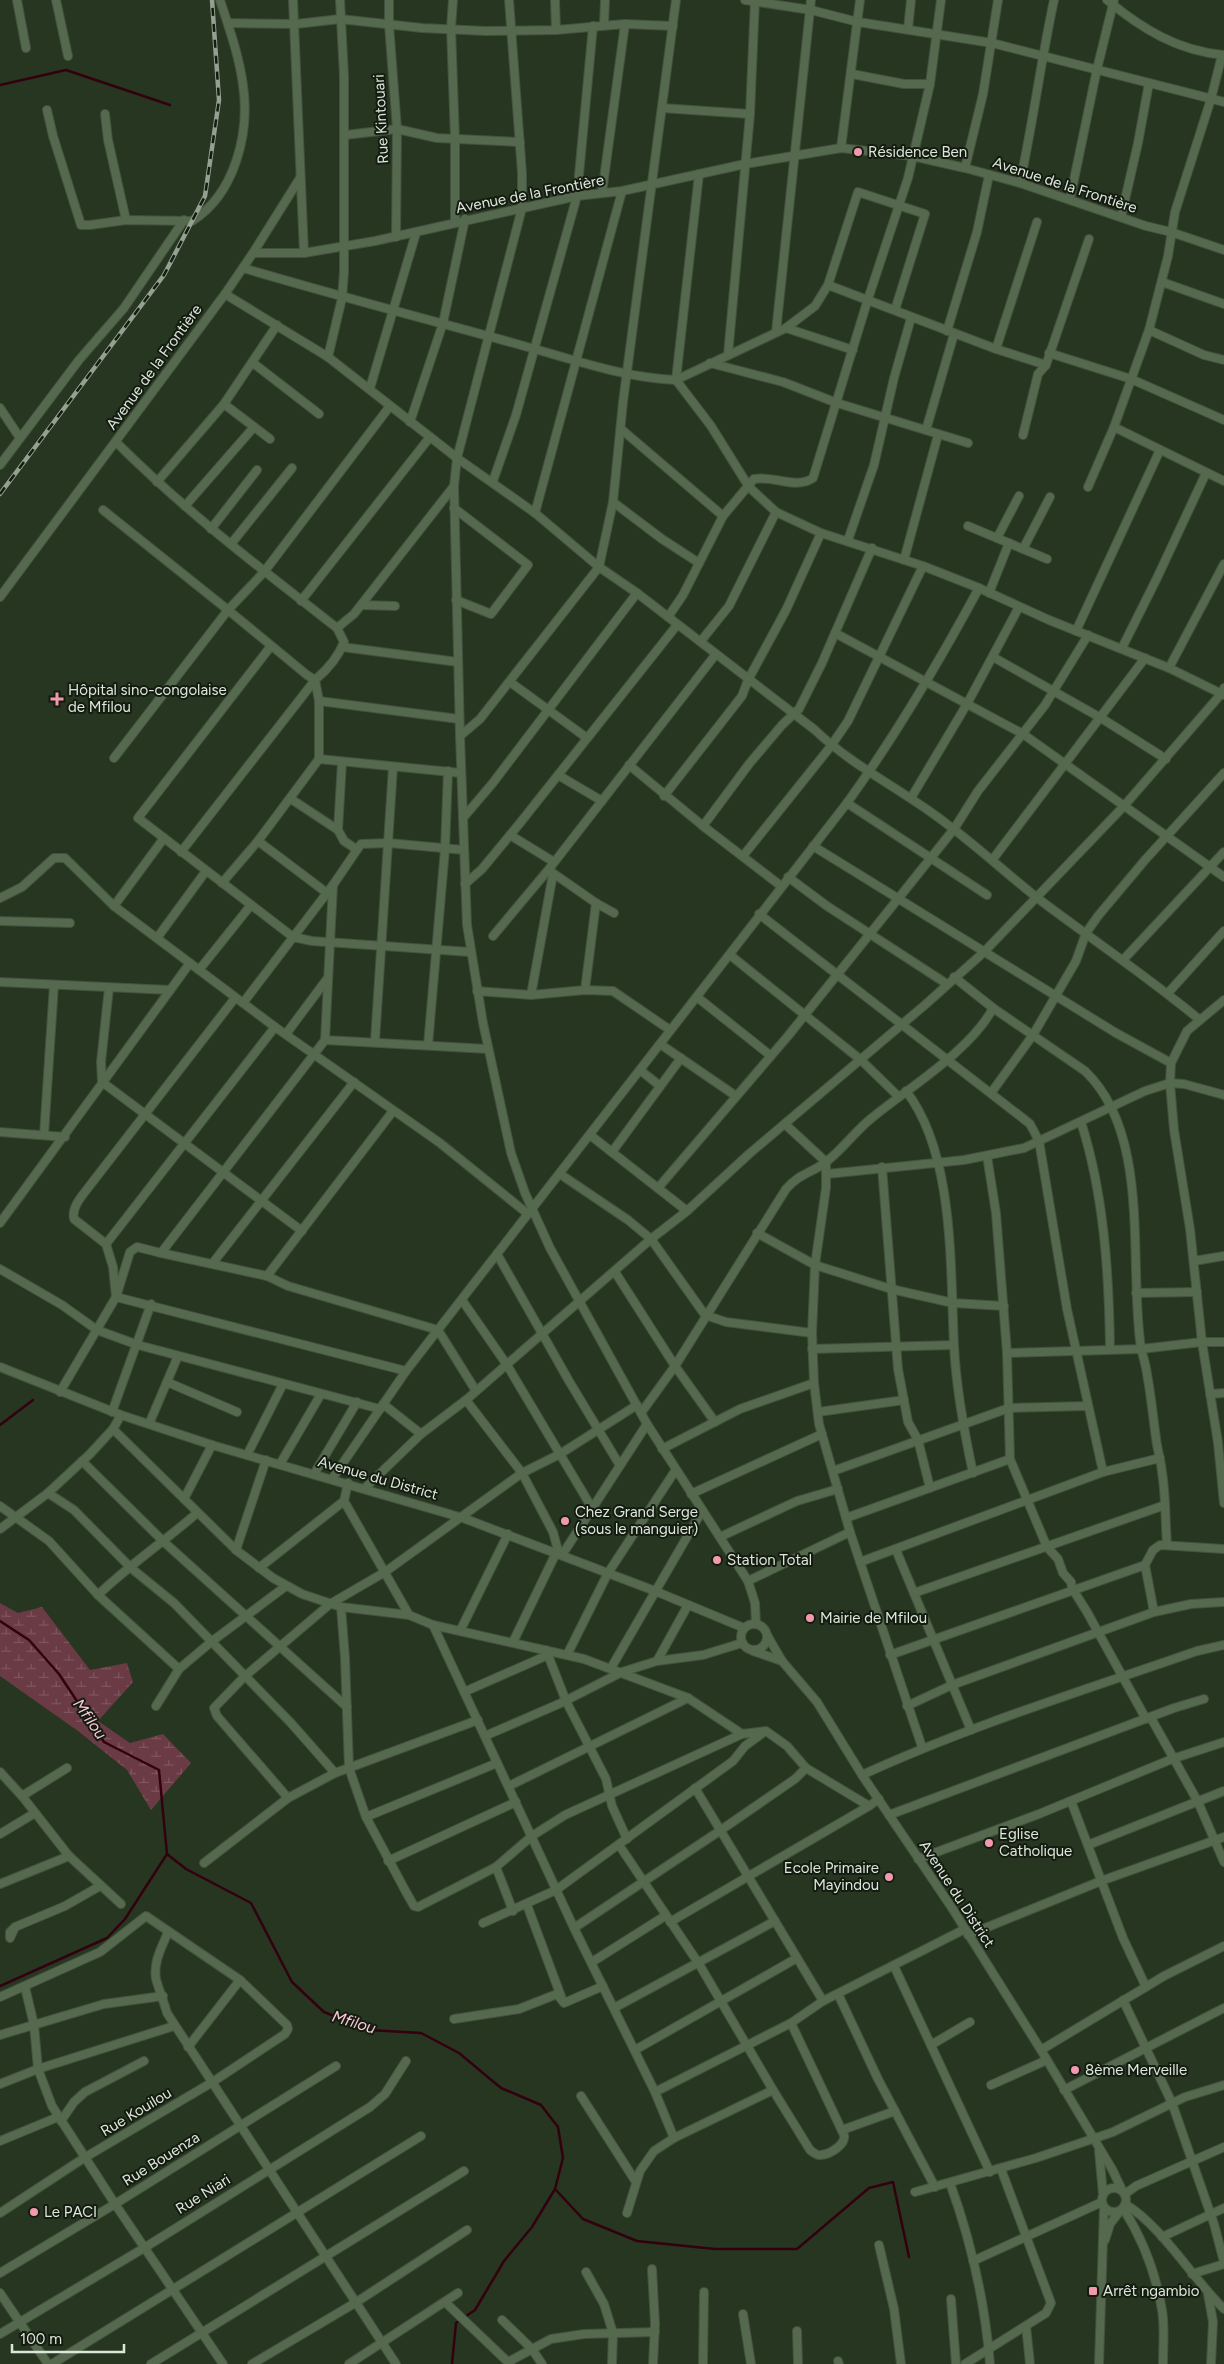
<svg xmlns="http://www.w3.org/2000/svg" width="1224" height="2364" viewBox="0 0 1224 2364" font-family="Figtree,sans-serif">
  <style>
    .wetland { fill: url(#wetland-marsh) }
    .lines { fill: none; stroke-linecap: round; stroke-linejoin: round }
    .stream { stroke: #330010; stroke-width: 2.5 }
    .minor-casing { stroke: #43523e; stroke-width: 10 }
    .minor { stroke: #55694e; stroke-width: 8 }
    .rail-casing { stroke: #94a190; stroke-width: 4.5 }
    .rail { stroke: #141b11; stroke-width: 2.5; stroke-dasharray: 8; stroke-linecap: butt }
    .poi-dot { fill: #f29aad; stroke: #141b11; stroke-width: 2 }
    .labels { text-anchor: middle; dominant-baseline: central; stroke-width: 4; stroke-linejoin: round; paint-order: stroke }
    .street-label { font-size: 15px; fill: #dde7d9; stroke: #141b11 }
    .poi-label { font-size: 15px; fill: #dde7d9; stroke: #141b11; text-anchor: start }
    .water-label { font-size: 16px; font-style: italic; fill: #fac9d3; stroke: #141b11 }
  </style>
  <defs>
    <pattern id="wetland-marsh" width="20" height="14" patternUnits="userSpaceOnUse" patternTransform="scale(1.25)"><rect width="20" height="14" fill="#6a3a45"/><path d="M1 5h8M5 5V1M11 12h8M15 12V8" fill="none" stroke="#7f565f"/></pattern>
  </defs>
  <rect width="100%" height="100%" fill="#263620"/>
  <polygon class="wetland" points="0,1603 18,1613 42,1607 90,1670 127,1663 133,1682 98,1721 130,1743 163,1734 191,1763 151,1810 127,1770 78,1731 0,1676"/>
  <g class="lines">
    <g class="stream">
      <polyline points="0,85 66,70 170,105"/>
      <polyline points="0,1425 33,1400"/>
      <polyline points="0,1621 29,1640 59,1674 104,1742 159,1770 167,1854 186,1869 251,1903 292,1982 324,2012 369,2030 421,2033 459,2053 501,2088 541,2105 558,2127 563,2158 555,2189 532,2227 504,2261 475,2310 456,2323 452,2364"/>
      <polyline points="0,1986 107,1938 125,1919 167,1854"/>
      <polyline points="555,2189 583,2219 637,2241 715,2249 797,2249 869,2188 893,2182 909,2257"/>
    </g>
    <defs>
      <g id="minor">
        <polyline points="17,0 26,48"/>
        <polyline points="56,0 68,56"/>
        <polyline points="293,0 304,253"/>
        <polyline points="389,0 389,25 397,129 396,237"/>
        <polyline points="453,0 451,28 455,139 455,222"/>
        <polyline points="509,0 522,173 522,208 457,458 454,486 460,736 467,925 483,1023 511,1153 525,1193 550,1248 647,1424 748,1581 755,1603 756,1624"/>
        <polyline points="555,0 556,30"/>
        <polyline points="745,0 811,10 858,22 992,43 1224,102"/>
        <path d="M 1107,0 C 1142,29 1178,51 1224,55"/>
        <polyline points="228,23 296,24 340,19 422,28 486,31 556,30 625,24 673,26"/>
        <polyline points="604,25 605,0"/>
        <polyline points="908,29 911,0"/>
        <polyline points="852,74 904,84 930,84"/>
        <polyline points="662,108 750,114"/>
        <path d="M 47,110 L 53,136 L 81,225 L 90,225 L 126,220 L 192,221 C 235,194 250,133 243,85 C 239,55 229,28 220,0"/>
        <polyline points="105,114 108,140 126,220"/>
        <polyline points="345,135 397,129 437,138 520,142"/>
        <polyline points="841,148 860,0"/>
        <polyline points="965,168 983,94 998,0"/>
        <polyline points="699,174 676,380 711,426 749,487 776,512 821,533 923,566 979,588 1049,620 1169,668 1224,695"/>
        <path d="M 1020,183 C 1033,122 1041,61 1054,0"/>
        <polyline points="602,193 625,24"/>
        <polyline points="1070,199 1097,69 1114,0"/>
        <polyline points="1121,217 1138,143 1149,83"/>
        <polyline points="253,253 300,178"/>
        <path d="M 243,268 C 334,295 426,319 517,344 C 569,358 623,378 676,380 L 786,328 L 815,306 L 828,285 L 858,192 L 925,214 L 895,310"/>
        <polyline points="1162,282 1224,304"/>
        <polyline points="828,285 996,349 1046,365"/>
        <path d="M 225,294 L 328,357 L 457,458 L 535,513 L 599,567 L 637,593 L 815,730 C 849,763 893,785 932,813 C 969,839 1001,869 1036,897 C 1090,938 1147,976 1200,1020"/>
        <polyline points="786,328 853,350"/>
        <polyline points="1149,330 1204,355 1224,360"/>
        <polyline points="947,331 977,232 989,175"/>
        <polyline points="776,332 811,0"/>
        <polyline points="996,349 1037,222"/>
        <polyline points="1049,353 1131,379 1224,420"/>
        <polyline points="728,355 750,114 755,0"/>
        <polyline points="328,357 342,298 344,272 344,76 340,0"/>
        <polyline points="253,363 319,414"/>
        <polyline points="710,363 783,382 837,403 968,443"/>
        <polyline points="370,388 416,233"/>
        <polyline points="224,404 270,439"/>
        <polyline points="0,408 20,438"/>
        <polyline points="410,422 443,323 465,219"/>
        <polyline points="1114,427 1224,481"/>
        <polyline points="621,429 723,516"/>
        <polyline points="926,430 954,334"/>
        <polyline points="1023,435 1038,374 1046,365 1089,239"/>
        <path d="M 116,442 C 184,510 261,569 337,628 L 344,642 C 338,658 328,669 315,680 L 181,852"/>
        <polyline points="0,465 79,360 124,308 184,220"/>
        <polyline points="493,481 516,415 577,196 593,26"/>
        <polyline points="157,482 224,404 277,325"/>
        <polyline points="1088,487 1114,427 1149,330 1168,256 1175,212 1211,99 1222,55"/>
        <polyline points="613,502 662,539 699,563"/>
        <polyline points="185,506 254,427"/>
        <polyline points="454,508 528,565 491,614 456,600"/>
        <polyline points="103,510 228,610 307,675 315,680"/>
        <polyline points="535,513 622,191"/>
        <polyline points="968,526 1047,559"/>
        <polyline points="211,529 257,470"/>
        <polyline points="997,538 1019,496"/>
        <polyline points="848,540 874,465 894,378 911,318"/>
        <polyline points="231,544 292,468"/>
        <polyline points="1023,549 1050,497"/>
        <polyline points="904,560 938,435"/>
        <polyline points="989,593 1009,543"/>
        <polyline points="0,597 225,294 253,253 304,253 375,241 577,196 622,191 745,164 841,148 912,156 965,168 1020,183 1146,226 1171,232 1224,250"/>
        <polyline points="301,601 430,437"/>
        <polyline points="362,605 395,606"/>
        <path d="M 668,617 L 683,595 L 723,516 L 754,479 C 773,475 796,490 813,478 L 868,299 L 908,178 L 930,84 L 941,0"/>
        <polyline points="337,628 354,614 454,486"/>
        <polyline points="1076,631 1160,450"/>
        <polyline points="835,633 1023,734 1224,877"/>
        <polyline points="701,641 729,606 776,512"/>
        <polyline points="271,646 138,818 293,937 312,941 470,952"/>
        <polyline points="342,647 458,662"/>
        <polyline points="1122,648 1157,578 1206,473"/>
        <polyline points="993,657 1101,718 1166,759"/>
        <polyline points="1169,668 1224,564"/>
        <polyline points="510,682 587,738"/>
        <polyline points="319,701 459,719"/>
        <polyline points="460,736 480,719 599,567 613,502 623,402 676,0"/>
        <polyline points="114,758 228,610 264,572 390,406"/>
        <polyline points="319,759 461,773"/>
        <polyline points="342,762 338,830 344,841 356,849"/>
        <polyline points="629,765 703,826 781,886"/>
        <polyline points="558,775 602,801"/>
        <polyline points="664,796 742,696 748,680 786,610 821,533"/>
        <polyline points="911,798 967,704 1019,607"/>
        <polyline points="291,799 338,830"/>
        <polyline points="847,803 987,895"/>
        <polyline points="463,818 492,784 637,593"/>
        <polyline points="703,826 749,764 782,725 799,709 822,663 872,548"/>
        <polyline points="510,835 554,862"/>
        <polyline points="258,841 327,893"/>
        <polyline points="813,846 1116,1033 1171,1063"/>
        <polyline points="743,856 831,746 848,721 923,566"/>
        <polyline points="993,859 1145,658"/>
        <polyline points="550,871 596,903 614,913"/>
        <polyline points="788,877 827,906 947,984"/>
        <polyline points="222,883 258,841 319,759 319,701 315,680"/>
        <polyline points="465,884 482,869 520,823 677,625"/>
        <polyline points="0,898 22,887 54,858 65,858 114,906 275,1027 440,1143 528,1214"/>
        <polyline points="114,906 164,838"/>
        <polyline points="759,914 1020,1116 1030,1124 1039,1141 1067,1309 1103,1472"/>
        <polyline points="0,921 70,923"/>
        <polyline points="493,936 549,869 716,654"/>
        <polyline points="157,938 206,871"/>
        <polyline points="730,955 861,1060 899,1097"/>
        <polyline points="1123,960 1224,852"/>
        <polyline points="199,970 251,905"/>
        <path d="M 954,977 L 993,1008 L 1085,1071 C 1152,1135 1128,1264 1141,1348 C 1143,1357 1146,1365 1147,1374 C 1151,1395 1153,1417 1156,1438 C 1157,1449 1161,1460 1162,1472 C 1166,1496 1165,1520 1167,1544"/>
        <polyline points="0,982 170,990"/>
        <polyline points="109,988 101,1062 102,1082 302,1231"/>
        <polyline points="585,990 596,903"/>
        <polyline points="477,991 531,995 585,990 613,991 670,1030"/>
        <polyline points="1168,993 1224,931"/>
        <polyline points="531,995 553,874"/>
        <polyline points="697,997 771,1056"/>
        <path d="M 235,998 L 91,1184 C 84,1194 71,1206 74,1219 L 106,1244 L 113,1267 L 116,1297 L 406,1371"/>
        <polyline points="1224,1000 1187,1031 1171,1063 1170,1083 1174,1130 1190,1229 1202,1342 1218,1443 1224,1503"/>
        <polyline points="243,1003 333,885 361,844 389,843 464,850"/>
        <polyline points="286,1034 327,979"/>
        <polyline points="325,1040 488,1049"/>
        <polyline points="375,1041 393,767"/>
        <polyline points="660,1044 736,1096"/>
        <polyline points="428,1045 445,849 448,771"/>
        <polyline points="640,1070 660,1086"/>
        <path d="M 906,1091 C 955,1154 950,1269 954,1345 C 956,1389 964,1431 973,1473"/>
        <polyline points="991,1093 1033,1035 1076,961 1086,933 1098,916 1145,860 1224,773"/>
        <path d="M 1081,1122 C 1104,1194 1109,1274 1110,1349"/>
        <polyline points="786,1125 826,1162 826,1188 815,1265 812,1333 814,1383 819,1424 850,1532 922,1747"/>
        <polyline points="0,1132 65,1137"/>
        <polyline points="44,1135 54,985"/>
        <polyline points="590,1135 687,1211"/>
        <polyline points="612,1152 681,1058"/>
        <polyline points="987,1156 996,1213 1007,1353 1010,1459 1047,1547 1058,1559 1063,1573 1071,1582 1072,1588 1087,1612 1146,1719"/>
        <polyline points="882,1167 898,1369 908,1422 918,1440 930,1488"/>
        <polyline points="560,1174 628,1220 651,1239 705,1315 726,1322 812,1333"/>
        <polyline points="827,1174 964,1160 1024,1148 1145,1091 1170,1083 1184,1084 1224,1095"/>
        <polyline points="658,1188 788,1036 954,829 978,791 1045,705 1088,635"/>
        <polyline points="0,1223 190,963"/>
        <polyline points="757,1233 815,1265 891,1289 953,1303 1004,1306"/>
        <polyline points="106,1244 275,1027"/>
        <polyline points="161,1253 267,1276 288,1286 438,1330 476,1391"/>
        <polyline points="497,1254 569,1381 619,1464"/>
        <polyline points="1194,1261 1224,1256"/>
        <polyline points="212,1264 354,1082"/>
        <polyline points="0,1269 62,1305 97,1330 138,1345 380,1409"/>
        <polyline points="615,1272 675,1366 715,1422"/>
        <polyline points="267,1276 393,1111"/>
        <polyline points="1136,1293 1197,1292"/>
        <polyline points="462,1300 507,1365 592,1508"/>
        <polyline points="812,1349 953,1345"/>
        <polyline points="1007,1353 1141,1349 1202,1342 1224,1342"/>
        <polyline points="0,1367 121,1415 212,1445 463,1518 655,1591 744,1628"/>
        <polyline points="167,1382 237,1412"/>
        <polyline points="60,1392 116,1297 130,1252 137,1247 161,1253 325,1040 333,885"/>
        <polyline points="1210,1394 1224,1393"/>
        <polyline points="466,1400 522,1473 553,1532 559,1554"/>
        <polyline points="383,1404 421,1434"/>
        <polyline points="112,1412 151,1304"/>
        <polyline points="818,1412 904,1400"/>
        <path d="M 641,1413 L 675,1366 L 786,1189 C 800,1173 812,1173 826,1162 C 843,1149 856,1130 873,1117 C 910,1087 972,1049 993,1008"/>
        <polyline points="121,1415 113,1429 236,1550 273,1578 302,1594 341,1607 409,1615 433,1625 584,1659 688,1698 742,1734 766,1731 787,1746 806,1768 869,1806 879,1799"/>
        <polyline points="149,1424 178,1356"/>
        <polyline points="662,1449 740,1409 814,1383"/>
        <polyline points="247,1455 283,1384"/>
        <polyline points="82,1461 164,1542 347,1707"/>
        <polyline points="280,1464 321,1394"/>
        <polyline points="833,1471 1009,1408 1087,1406"/>
        <polyline points="314,1474 357,1402"/>
        <path d="M 332,1479 L 406,1371 L 847,803 C 896,735 939,662 979,588"/>
        <polyline points="365,1488 421,1434 466,1400 651,1239 687,1211 749,1154 926,1004 984,952 1124,806 1221,694 1224,688"/>
        <polyline points="48,1493 74,1510 131,1568 174,1603 291,1723 335,1773"/>
        <polyline points="691,1494 822,1434"/>
        <polyline points="184,1499 212,1445"/>
        <polyline points="344,1501 409,1615"/>
        <polyline points="0,1506 49,1541 98,1595 179,1669"/>
        <polyline points="846,1518 1010,1459"/>
        <polyline points="0,1529 48,1493 90,1454 113,1429"/>
        <polyline points="720,1537 797,1501 838,1489"/>
        <polyline points="236,1550 266,1460"/>
        <polyline points="896,1550 971,1730"/>
        <polyline points="562,1555 647,1424"/>
        <polyline points="860,1562 1103,1472 1160,1458"/>
        <polyline points="1145,1565 1154,1612"/>
        <polyline points="259,1568 344,1501 348,1483"/>
        <polyline points="748,1581 850,1532"/>
        <polyline points="914,1593 1165,1505"/>
        <path d="M 98,1595 C 129,1565 165,1541 197,1513"/>
        <polyline points="341,1607 345,1658 349,1768 366,1817 406,1892 414,1906 418,1907 496,1867 532,1836 565,1815 742,1734"/>
        <circle cx="754" cy="1637" r="13"/>
        <polyline points="433,1625 574,1928 655,2092 674,2138"/>
        <polyline points="460,1631 508,1534"/>
        <polyline points="767,1635 782,1661 817,1702 862,1775 952,1908 1041,2050 1112,2169 1122,2190"/>
        <polyline points="513,1642 556,1553"/>
        <polyline points="546,1650 566,1701 606,1779 612,1806 627,1839"/>
        <polyline points="753,1651 782,1661"/>
        <polyline points="567,1655 608,1573 675,1471"/>
        <polyline points="890,1655 1145,1565 1153,1550 1160,1545 1224,1549"/>
        <polyline points="657,1661 688,1605"/>
        <polyline points="611,1668 702,1511"/>
        <polyline points="464,1692 548,1655"/>
        <polyline points="156,1706 179,1669 211,1642 286,1586"/>
        <polyline points="907,1706 952,1685 1154,1612 1191,1604 1224,1602"/>
        <polyline points="1151,1718 1198,1802 1224,1862"/>
        <polyline points="485,1736 561,1703 622,1672 657,1661 703,1655 742,1643"/>
        <polyline points="0,1772 22,1796 69,1856 121,1904"/>
        <path d="M 862,1775 C 971,1725 1085,1690 1197,1651 L 1224,1645"/>
        <polyline points="509,1786 688,1698"/>
        <polyline points="695,1788 823,2001"/>
        <polyline points="22,1796 67,1768"/>
        <polyline points="288,1798 217,1716 214,1708 244,1677 330,1604 385,1572 522,1473 560,1454 637,1405"/>
        <polyline points="1071,1801 1123,1938 1146,1987"/>
        <polyline points="889,1815 1174,1708 1204,1699"/>
        <polyline points="366,1817 497,1763"/>
        <polyline points="0,1834 35,1813"/>
        <path d="M 619,1845 L 699,1964 L 773,2090 L 810,2150 C 813,2152 817,2156 821,2155 C 831,2154 846,2144 844,2135 L 791,2023"/>
        <polyline points="1088,1845 1224,1791"/>
        <polyline points="918,1859 1039,1814 1172,1759 1224,1742"/>
        <polyline points="388,1861 516,1802"/>
        <polyline points="204,1863 288,1798 335,1773 478,1720"/>
        <polyline points="496,1867 513,1911"/>
        <polyline points="0,1884 69,1856"/>
        <polyline points="527,1905 562,1999"/>
        <polyline points="670,1922 869,1806"/>
        <polyline points="483,1923 556,1890 733,1761 745,1746 764,1732"/>
        <polyline points="15,1927 10,1938 10,1932 15,1927 65,1906 100,1886"/>
        <polyline points="574,1928 721,1830 795,1779 806,1768"/>
        <path d="M 168,1932 C 162,1947 153,1962 156,1979 C 159,1990 164,2002 167,2013 L 396,2364"/>
        <polyline points="968,1935 1101,1881 1224,1837"/>
        <polyline points="592,1962 665,1916"/>
        <polyline points="894,1966 990,2172"/>
        <polyline points="25,1987 34,2025 38,2069 52,2106 115,2204 223,2364"/>
        <polyline points="838,1994 878,2079 935,2187"/>
        <polyline points="0,1997 100,1952 146,1916 240,1980 287,2025 288,2029 285,2034 211,2083 84,2158 0,2213"/>
        <polyline points="1123,2000 1172,2103 1214,2224 1224,2262"/>
        <polyline points="614,2008 775,1921"/>
        <polyline points="454,2019 519,2009 557,1994 564,2003 603,1986"/>
        <polyline points="0,2035 104,2004 163,1996"/>
        <polyline points="931,2045 970,2022"/>
        <polyline points="188,2047 240,1980"/>
        <polyline points="635,2050 797,1958"/>
        <polyline points="1041,2050 1164,1976 1224,1946"/>
        <polyline points="0,2084 38,2069 174,2026"/>
        <polyline points="991,2085 1047,2060"/>
        <polyline points="1064,2090 1224,2008"/>
        <polyline points="655,2092 791,2023 823,2001 965,1929"/>
        <polyline points="581,2096 636,2182"/>
        <polyline points="61,2121 74,2102 85,2092 144,2061"/>
        <polyline points="842,2130 895,2111"/>
        <polyline points="0,2141 58,2117"/>
        <polyline points="1099,2151 1103,2194"/>
        <path d="M 950,2183 C 971,2241 985,2303 990,2364"/>
        <circle cx="1114" cy="2200" r="12"/>
        <polyline points="915,2192 1036,2158 1113,2132 1185,2097 1224,2085"/>
        <polyline points="1125,2194 1136,2186 1224,2147"/>
        <path d="M 1125,2204 C 1162,2226 1192,2278 1224,2309"/>
        <path d="M 1123,2208 C 1142,2238 1156,2274 1162,2310 C 1165,2327 1163,2346 1163,2364"/>
        <polyline points="627,2213 640,2171 654,2151 674,2138 773,2090"/>
        <polyline points="1162,2237 1224,2208"/>
        <polyline points="1105,2240 1110,2224 1120,2211"/>
        <polyline points="879,2245 894,2309 901,2364"/>
        <polyline points="973,2261 1102,2202"/>
        <polyline points="652,2269 655,2324 653,2364"/>
        <polyline points="586,2272 604,2304 613,2333 612,2364"/>
        <polyline points="0,2273 115,2204 336,2066"/>
        <polyline points="1192,2274 1224,2264"/>
        <polyline points="0,2293 48,2364"/>
        <polyline points="1208,2294 1213,2322 1211,2364"/>
        <polyline points="951,2299 956,2364"/>
        <polyline points="445,2302 510,2364"/>
        <polyline points="743,2314 751,2364"/>
        <polyline points="502,2320 532,2349 542,2364"/>
        <polyline points="1026,2326 1030,2364"/>
        <polyline points="797,2331 798,2364"/>
        <polyline points="0,2334 144,2248 370,2107 385,2094 406,2061"/>
        <polyline points="838,2361 839,2364"/>
        <polyline points="508,2362 551,2339 584,2334 655,2332"/>
        <polyline points="52,2364 421,2136"/>
        <polyline points="151,2364 464,2171"/>
        <polyline points="252,2364 355,2303 467,2230"/>
        <polyline points="349,2364 458,2293"/>
        <polyline points="703,2364 704,2292"/>
        <polyline points="965,2364 1046,2313 1051,2303 1001,2169"/>
        <polyline points="1099,2364 1104,2207"/>
      </g>
    </defs>
    <use href="#minor" class="minor-casing"/>
    <use href="#minor" class="minor"/>
    <defs>
      <polyline id="rail" points="0,494 164,275 205,196 219,100 212,0"/>
    </defs>
    <use href="#rail" class="rail-casing"/>
    <use href="#rail" class="rail"/>
  </g>
  <g class="poi-dot">
    <circle cx="858" cy="152" r="5"/>
    <path d="M54.5 691.5h5v5h5v5h-5v5h-5v-5h-5v-5h5z"/>
    <circle cx="565" cy="1521" r="5"/>
    <circle cx="717" cy="1560" r="5"/>
    <circle cx="810" cy="1618" r="5"/>
    <circle cx="989" cy="1843" r="5"/>
    <circle cx="889" cy="1877" r="5"/>
    <circle cx="1075" cy="2070" r="5"/>
    <circle cx="34" cy="2212" r="5"/>
    <rect x="1088" y="2286" width="10" height="10" rx="2.5"/>
  </g>
  <g class="labels">
    <g class="street-label">
      <text transform="translate(381 119) rotate(-93)">Rue Kintouari</text>
      <text transform="translate(1065 185) rotate(18)">Avenue de la Frontière</text>
      <text transform="translate(530 194) rotate(-11)">Avenue de la Frontière</text>
      <text transform="translate(154 367) rotate(-54)">Avenue de la Frontière</text>
      <text transform="translate(378 1478) rotate(16)">Avenue du District</text>
      <text transform="translate(957 1894) rotate(57)">Avenue du District</text>
      <text transform="translate(136 2112) rotate(-31)">Rue Kouilou</text>
      <text transform="translate(161 2159) rotate(-32)">Rue Bouenza</text>
      <text transform="translate(203 2194) rotate(-32)">Rue Niari</text>
    </g>
    <g class="poi-label">
      <text x="868" y="152">Résidence Ben</text>
      <text x="68" y="690">Hôpital sino-congolaise<tspan x="68" dy="17">de Mfilou</tspan></text>
      <text x="575" y="1512">Chez Grand Serge<tspan x="575" dy="17">(sous le manguier)</tspan></text>
      <text x="727" y="1560">Station Total</text>
      <text x="820" y="1618">Mairie de Mfilou</text>
      <text x="999" y="1834">Eglise<tspan x="999" dy="17">Catholique</tspan></text>
      <text x="879" y="1868" text-anchor="end">Ecole Primaire<tspan x="879" dy="17">Mayindou</tspan></text>
      <text x="1085" y="2070">8ème Merveille</text>
      <text x="44" y="2212">Le PACI</text>
      <text x="1103" y="2291">Arrêt ngambio</text>
    </g>
    <g class="water-label">
      <text transform="translate(90 1719) rotate(55)">Mfilou</text>
      <text transform="translate(354 2022) rotate(17)">Mfilou</text>
    </g>
  </g>
  <path d="M12 2344v8h112v-8" fill="none" stroke="#dde7d9" stroke-width="2.5"/>
  <text x="20" y="2344" font-size="15" fill="#dde7d9" stroke="#141b11" stroke-width="4" paint-order="stroke">100 m</text>
</svg>
